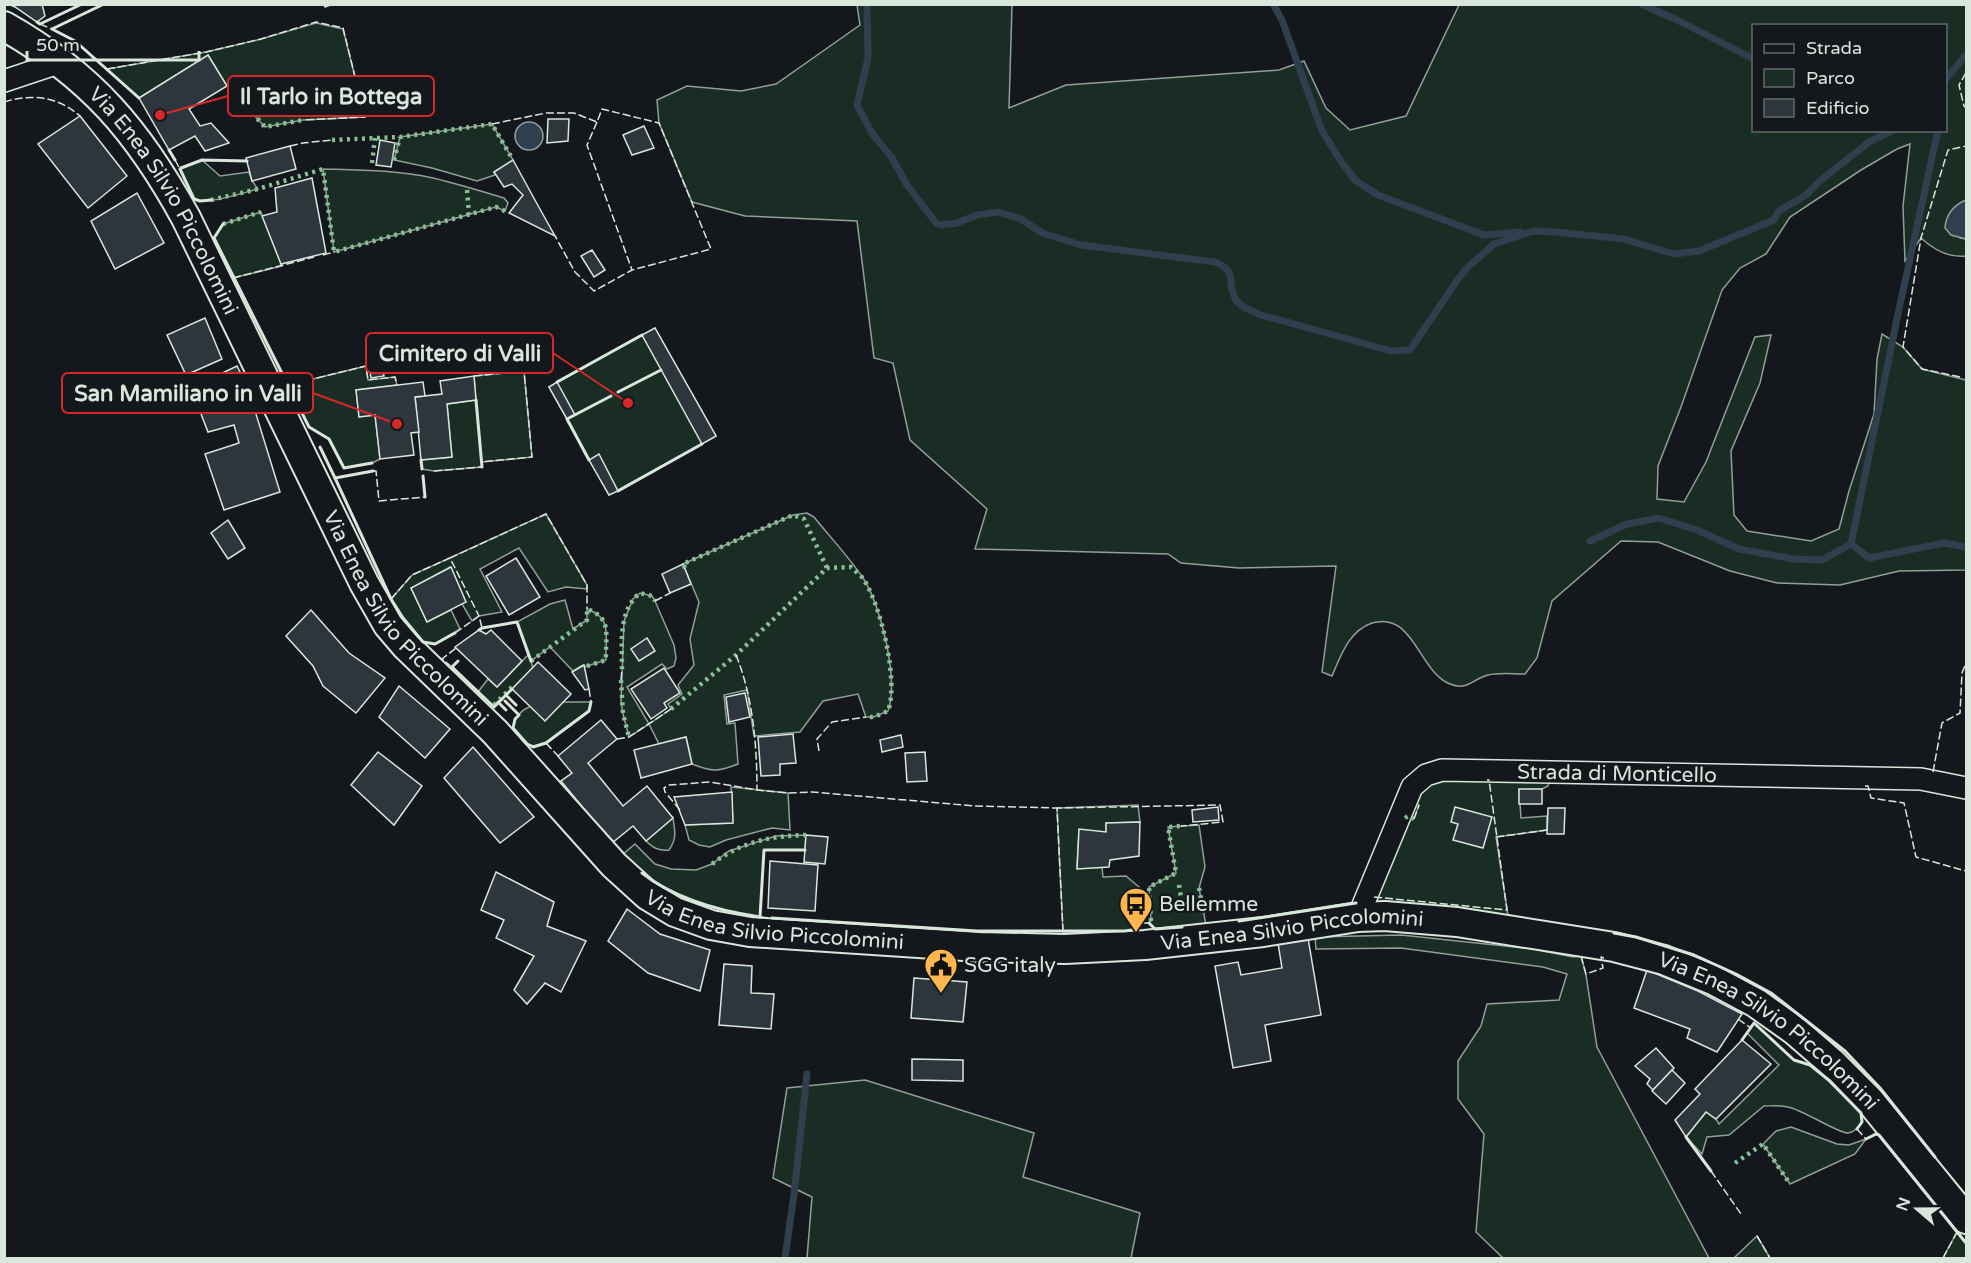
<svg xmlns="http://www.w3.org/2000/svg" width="1971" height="1263" viewBox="0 0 1971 1263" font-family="'Varela Round',sans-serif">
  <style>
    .green { fill: #1a2d24; stroke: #939e99; stroke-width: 1.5; fill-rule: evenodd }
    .water { fill: #2f3f4d; stroke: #939e99; stroke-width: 1.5 }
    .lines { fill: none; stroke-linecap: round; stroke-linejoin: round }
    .stream { stroke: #2f3f4d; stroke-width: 7 }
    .building { fill: #2c363c; stroke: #d8e6dc; stroke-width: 1.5 }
    .street-casing { stroke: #d8e6dc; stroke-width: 24 }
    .secondary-casing { stroke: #d8e6dc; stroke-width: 32 }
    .street { stroke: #14181c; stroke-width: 21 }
    .secondary { stroke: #14181c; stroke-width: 28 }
    .hedge { stroke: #8ac095; stroke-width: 4.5; stroke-dasharray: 3 4.5; stroke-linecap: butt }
    .fence { stroke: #d8e6dc; stroke-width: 1.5; stroke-dasharray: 8 3; stroke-linecap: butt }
    .wall { stroke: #d8e6dc; stroke-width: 3 }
    .labels { text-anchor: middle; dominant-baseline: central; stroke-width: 4.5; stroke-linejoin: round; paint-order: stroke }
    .street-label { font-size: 21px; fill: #d8e6dc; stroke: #14181c }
    .poi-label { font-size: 21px; fill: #d8e6dc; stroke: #14181c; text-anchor: start }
    .leader { fill: none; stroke: #d62828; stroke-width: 2 }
    .callout-dot { fill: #d62828; stroke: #14181c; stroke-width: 2 }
    .callout { fill: #14181c; stroke: #d62828; stroke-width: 2 }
    .callout-label { font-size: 22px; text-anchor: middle; font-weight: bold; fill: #d8e6dc }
  </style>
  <rect width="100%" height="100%" fill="#14181c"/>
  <g class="green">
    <path d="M 857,5 L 1012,5 L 1009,108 L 1066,85 L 1279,70 L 1304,61 L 1326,108 L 1350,130 L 1406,116 L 1459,5 L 1966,5 L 1966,200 L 1964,201 L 1960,238 L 1966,239 L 1966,256 C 1948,258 1934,250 1921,238 L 1905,261 L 1903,206 L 1910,144 L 1897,149 L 1861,170 L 1790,217 L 1766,254 L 1740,268 L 1722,290 L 1681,407 L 1658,466 L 1657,499 L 1684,502 L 1706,462 L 1755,337 L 1771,335 L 1760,383 L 1731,451 L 1734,515 L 1747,531 L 1811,541 L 1839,529 L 1849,491 L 1874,414 L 1877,359 L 1882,334 L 1903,347 L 1922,369 L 1966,380 L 1966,570 L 1899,571 L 1840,585 L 1777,583 L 1730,571 L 1658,542 L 1621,541 L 1552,601 L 1537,658 L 1525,674 C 1513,674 1499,672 1488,675 C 1472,679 1468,691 1450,684 C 1418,671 1414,611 1372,623 C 1349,631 1341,655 1332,676 L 1322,672 L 1336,566 L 1239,568 L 1181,563 L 1168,554 L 975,549 L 987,509 L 910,440 L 893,363 L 874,358 L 857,221 L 745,216 L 692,202 L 659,123 L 657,100 L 687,86 L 741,91 L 776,84 L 860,25 ZM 1754,26 L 1946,26 L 1946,130 L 1754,130 Z"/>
    <polygon points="316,23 343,29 365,117 303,120 265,127 227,86 208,55 139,98 107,69 206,52 261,39"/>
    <polygon points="492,124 513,160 494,172 495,175 477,181 432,168 394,160 400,137"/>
    <path d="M 202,160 L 220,176 L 249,172 L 252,181 L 258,189 C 241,193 210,205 194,199 L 180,169 Z"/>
    <path d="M 323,169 C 359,170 397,170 433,178 C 458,184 481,191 504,198 L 508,203 L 505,211 L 496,207 L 334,252 Z"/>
    <polygon points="261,212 282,266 233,278 214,238 223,224"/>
    <polygon points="655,328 716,436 609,495 549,387"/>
    <polygon points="366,366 368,380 395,377 397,385 356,390 359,417 375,415 380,459 372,463 344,468 329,439 309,427 297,403 313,379"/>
    <polygon points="524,371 532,457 482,462 482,467 434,471 422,469 421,460 452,457 447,404 476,400 474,376"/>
    <path d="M 807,513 L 814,517 C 830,537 849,557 863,578 C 881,605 899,680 888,711 L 874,717 L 866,717 L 858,694 L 823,701 L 800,732 L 754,736 L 747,690 L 724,695 L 727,724 L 735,723 L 738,764 C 718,772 712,772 692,764 L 686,737 L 659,744 L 649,724 L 629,737 L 623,714 L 621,702 L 624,621 L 633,599 L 640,593 L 652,596 L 655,601 L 674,645 L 676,658 L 674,666 L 667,669 L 662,664 L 627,687 L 649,724 L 671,709 L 668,704 L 682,694 L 678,685 L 694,665 L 690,639 L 699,602 L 683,564 L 793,515 Z"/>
    <polygon points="546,514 587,585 587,589 566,587 548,592 519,548 480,569 502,612 479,616 472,621 462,604 450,567 411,588 427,622 451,610 460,629 435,644 423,642 403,618 391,599 412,575"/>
    <path d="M 565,600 L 573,629 L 587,620 L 587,609 C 613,618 605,636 606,660 L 584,667 L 583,665 L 573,671 L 550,647 L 531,661 L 533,668 L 494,707 L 478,692 L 488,679 L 497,687 L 528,655 L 517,622 L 550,604 Z"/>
    <path d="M 563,702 L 591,702 L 589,711 L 546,743 C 528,751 525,741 513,728 C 517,702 543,704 563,702 Z"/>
    <polygon points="1550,779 1548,786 1542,789 1519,790 1521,818 1547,816 1547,830 1496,837 1508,916 1370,902 1408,816 1414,818 1419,805 1416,803 1427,780"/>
    <polygon points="731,787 788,793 790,830 772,828 726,840 710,847 699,845 689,840 685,825 733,823"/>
    <path d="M 1138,805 L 1140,822 L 1106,823 L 1106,832 L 1079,830 L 1077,868 L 1102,867 L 1103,877 L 1126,876 L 1139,887 L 1140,926 C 1130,935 1079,932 1063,932 L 1057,808 Z"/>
    <path d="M 673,818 C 675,831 677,839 669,850 C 659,851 653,848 646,841 Z"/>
    <polygon points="1199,825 1205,867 1199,888 1206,925 1155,929 1149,923 1151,921 1149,887 1176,873 1168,827"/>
    <path d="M 806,835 L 805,850 L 764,850 L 760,917 C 724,911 686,902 654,882 C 643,875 632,864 622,855 L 635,844 L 655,864 L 671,869 L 696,870 L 712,864 L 729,851 L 776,836 Z"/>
    <polygon points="1401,935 1533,949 1573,957 1581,956 1586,975 1597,1047 1709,1258 1503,1258 1476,1232 1484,1134 1458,1099 1458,1061 1481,1026 1487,1004 1559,1000 1567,974 1543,967 1401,948 1316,949 1315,937"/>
    <path d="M 1754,1023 L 1794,1060 L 1810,1065 L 1830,1081 L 1861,1113 L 1862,1122 C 1858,1127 1855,1132 1848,1133 C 1840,1134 1801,1109 1788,1107 C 1780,1105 1772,1106 1764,1106 L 1729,1135 L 1707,1137 L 1702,1154 L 1686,1137 L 1706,1112 L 1716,1119 L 1719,1124 L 1779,1065 L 1747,1033 Z"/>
    <polygon points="865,1080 1034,1133 1023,1177 1140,1213 1131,1258 807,1258 812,1197 773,1178 787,1088"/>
    <polygon points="1791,1127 1837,1144 1849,1145 1866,1139 1855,1154 1790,1184 1763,1144 1776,1131"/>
    <polygon points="1957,1232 1966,1243 1966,1258 1943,1258"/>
    <polygon points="1757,1236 1770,1258 1734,1258"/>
  </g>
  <g class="water">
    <circle cx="529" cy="136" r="14"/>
    <path d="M 1966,200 L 1966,239 L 1951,235 L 1945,228 C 1946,214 1954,205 1966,200 Z"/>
  </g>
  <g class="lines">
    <g class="stream">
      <path d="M 867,4 L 868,58 L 857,105 L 872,133 L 892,158 L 907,185 L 936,223 L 941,225 L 957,223 L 977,215 L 998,212 L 1021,219 L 1042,233 L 1081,245 L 1215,262 C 1237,271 1227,279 1234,296 C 1238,307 1252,311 1261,315 L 1391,351 L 1410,350 L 1458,279 L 1468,267 L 1494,244 L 1533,231 L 1556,232 L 1624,239 L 1674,254 L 1699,251 L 1774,220 L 1779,211 L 1806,195 L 1821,180 L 1869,142 L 1893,130"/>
      <polyline points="1273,4 1282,20 1322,131 1342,163 1356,181 1378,195 1484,235 1521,232"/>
      <polyline points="1641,4 1677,20 1754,59"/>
      <polyline points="1946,79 1966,55"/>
      <polyline points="1590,541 1627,524 1659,518 1697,530 1739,549 1794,559 1822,560 1851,544 1898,314 1938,130"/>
      <polyline points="1851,544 1869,558 1944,543 1966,547"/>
      <polyline points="785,1258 794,1194 807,1074"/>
    </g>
  </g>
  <g class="building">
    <polygon points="8,4 42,4 45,16 37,22 15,7"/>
    <polygon points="208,55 227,86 189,109 200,126 211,123 229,143 205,151 195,136 169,150 139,98"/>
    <polygon points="80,116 127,176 88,208 38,144"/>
    <polygon points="548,119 569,119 568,141 547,143"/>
    <polygon points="644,126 654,148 632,155 623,135"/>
    <polygon points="380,140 395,143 391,167 376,165"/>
    <polygon points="290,146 296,169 252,181 246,158"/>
    <polygon points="513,160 541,211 555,236 509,213 523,195 512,184 504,187 494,172"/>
    <polygon points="312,178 326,253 281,264 262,216 277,212 275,188"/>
    <polygon points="137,193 164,243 115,269 91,221"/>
    <polygon points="592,250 605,270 594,277 581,256"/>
    <polygon points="205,318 222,359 186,375 167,335"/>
    <polygon points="655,328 716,436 702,444 642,335"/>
    <polygon points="388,346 391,364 382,366 384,376 371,378 366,350"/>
    <polygon points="237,366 248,388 280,492 224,510 205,454 239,443 234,425 208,432 191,388"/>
    <polygon points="474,376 476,400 447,404 452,457 421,460 415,397 442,394 440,381"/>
    <polygon points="423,382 425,396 415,397 419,432 411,433 414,455 380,459 375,415 359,417 356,390"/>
    <polygon points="557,382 575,415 567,419 549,387"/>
    <polygon points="599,454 618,491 609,495 589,460"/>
    <polygon points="228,520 245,548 228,559 211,533"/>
    <polygon points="516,558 540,597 509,615 486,576"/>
    <polygon points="683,564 691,584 670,593 662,574"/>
    <polygon points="451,567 466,602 427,622 411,588"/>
    <polygon points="311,610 349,653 385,678 356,713 323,686 313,666 286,636"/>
    <polygon points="479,630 486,634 491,630 522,661 497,687 455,647"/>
    <polygon points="647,638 655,651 639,661 631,649"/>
    <polygon points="538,662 571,694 545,721 512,689"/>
    <polygon points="584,665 589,689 585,690 572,672"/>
    <polygon points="664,668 680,693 664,703 667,708 651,719 631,689"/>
    <polygon points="399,686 450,729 425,758 379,717"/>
    <polygon points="745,693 750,717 729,722 726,697"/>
    <polygon points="601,720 617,739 588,763 623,806 647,786 673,818 646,841 633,826 612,843 561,781 572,773 558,756"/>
    <polygon points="793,734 796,763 780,764 780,775 761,776 758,737"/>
    <polygon points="901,735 903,747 882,752 880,740"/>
    <polygon points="686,737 692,764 641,778 634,750"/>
    <polygon points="473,747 534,817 500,843 444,778"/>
    <polygon points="378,752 422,786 394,825 351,785"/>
    <polygon points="925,752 927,781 907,782 905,753"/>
    <rect x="1519" y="789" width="23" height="15"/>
    <polygon points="732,792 733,823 685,825 674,797"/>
    <polygon points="1218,807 1219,820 1193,822 1192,810"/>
    <polygon points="1455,807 1492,817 1483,848 1453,840 1458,824 1451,822"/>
    <polygon points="1548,808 1565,808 1564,834 1547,834"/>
    <polygon points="1140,822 1139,856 1110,860 1109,867 1077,869 1079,829 1106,832 1106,823"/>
    <polygon points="806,835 828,837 825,864 804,862"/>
    <polygon points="770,861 818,865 815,911 768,908"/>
    <polygon points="496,872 554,902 547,926 586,941 561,992 545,983 527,1004 514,990 534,956 496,938 504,920 481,910"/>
    <polygon points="627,909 660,934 710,950 700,991 648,973 608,941"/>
    <polygon points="1308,938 1321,1015 1265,1025 1271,1061 1233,1068 1215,966 1238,962 1241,975 1282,968 1278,943"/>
    <polygon points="724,964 752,966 751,993 774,994 771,1029 719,1025"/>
    <polygon points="1647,970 1698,991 1742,1014 1717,1052 1687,1038 1690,1029 1634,1008"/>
    <polygon points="914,978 967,982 963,1022 911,1018"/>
    <polygon points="1742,1040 1771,1064 1716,1119 1706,1112 1686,1137 1675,1120 1700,1094 1695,1089"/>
    <polygon points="1656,1048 1674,1068 1653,1090 1647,1084 1650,1079 1635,1066"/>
    <polygon points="912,1059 963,1060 963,1081 912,1080"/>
    <polygon points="1672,1070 1685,1083 1666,1104 1652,1091"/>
  </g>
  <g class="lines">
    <defs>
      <g id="street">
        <polyline points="4,81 61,62"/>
        <path id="s1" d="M 1358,917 L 1412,787 L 1426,775 L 1442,770 L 1921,779 L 1966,788"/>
      </g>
      <g id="secondary">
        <path id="s2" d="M 4,26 C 91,75 139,132 186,218 L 364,583 L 388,625 L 406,646 L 495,732 L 614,865 L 647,895 L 675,912 L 711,925 L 750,932 L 979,947 L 1065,949 L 1145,945 L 1263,932 L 1358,917 L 1385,916 L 1457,922 L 1614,947 L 1664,960 L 1713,980 L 1756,1003 L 1794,1030 L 1831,1062 L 1870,1101 L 1966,1219"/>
      </g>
    </defs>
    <use href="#street" class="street-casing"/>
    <use href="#secondary" class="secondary-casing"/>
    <use href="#street" class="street"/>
    <use href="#secondary" class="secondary"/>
    <g class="hedge">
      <polyline points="232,91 265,127 303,120"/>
      <polyline points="332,140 400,137 492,124 513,160"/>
      <polyline points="394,160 400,137"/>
      <polyline points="372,163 375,138"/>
      <polyline points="467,190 469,214"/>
      <polyline points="211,200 258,189 323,169 334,252 496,207 509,213"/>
      <polyline points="223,224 261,212"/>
      <polyline points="685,568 683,564 793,515 804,519 827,568"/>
      <path d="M 531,661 L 587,620 L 587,609 C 613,618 605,636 606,660 L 584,667"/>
      <path d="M 622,669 C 622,644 618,610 640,593 L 652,596 L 655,601"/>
      <polyline points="621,680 623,714 629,737"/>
      <polyline points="494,705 512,687"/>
      <path d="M 671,709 L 736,655 L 827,568 L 851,567 C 855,571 861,575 864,580 C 881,606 899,681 888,711 L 874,717 L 866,717"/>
      <polyline points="1405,818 1408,816 1414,819"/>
      <path d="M 712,864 C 741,842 770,836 806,835"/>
      <polyline points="1179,885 1183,911"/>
      <polyline points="1199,888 1204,914"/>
      <polyline points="1151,921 1149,887 1176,873 1168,827 1181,826"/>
      <polyline points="1735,1163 1763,1144 1790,1184"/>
    </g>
    <g class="fence">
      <polyline points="324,4 325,7 333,4"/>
      <polyline points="40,24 52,29"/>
      <polyline points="107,69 206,52 261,39 316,22 343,28 365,117 303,120"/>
      <polyline points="1966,73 1959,85 1964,106 1966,108"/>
      <path d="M 4,102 C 33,93 58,97 80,116"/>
      <polyline points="597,122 587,145 632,270"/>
      <polyline points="492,124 546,113 574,113 597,122 602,109 659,123 711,249 632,270 594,291 575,272 555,236"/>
      <polyline points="290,146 303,143 332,140"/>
      <polyline points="175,160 180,169"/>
      <polyline points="323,255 334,252"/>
      <polyline points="233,278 314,257"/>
      <polyline points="474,376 524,371 532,457 481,462"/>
      <polyline points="1960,377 1922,369 1903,347 1921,238 1948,150 1966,146"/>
      <polyline points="297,403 313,379 366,366 368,380 395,377 397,385"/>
      <polyline points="373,471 376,471 379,501 425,497"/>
      <polyline points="434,471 482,467"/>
      <polyline points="450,558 546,514 587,585 587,609"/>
      <polyline points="391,599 412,575 450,558 479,616"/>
      <polyline points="655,601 670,593 669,589"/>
      <polyline points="455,633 479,616 482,628"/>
      <path d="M 736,655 C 753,697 757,745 757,790"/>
      <polyline points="452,667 442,659 456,648"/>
      <polyline points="621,680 622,669"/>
      <polyline points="589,689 591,702"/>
      <polyline points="617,739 629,737 671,709"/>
      <polyline points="546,743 558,756"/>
      <polyline points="819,751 817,739 832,722 866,717"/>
      <polyline points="1933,772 1942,723 1960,713 1962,673 1966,663"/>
      <polyline points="1865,786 1868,786 1871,798 1904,803 1916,857 1966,871"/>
      <polyline points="680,810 665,792 664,788 669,785 710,782 757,790 788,793 812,792 975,806 1057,808"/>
      <polyline points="1414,819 1419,805"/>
      <polyline points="1496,837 1547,830"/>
      <polyline points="1374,897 1507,910 1489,780 1487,780"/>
      <polyline points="760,917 772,918"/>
      <polyline points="1142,923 1149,923"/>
      <polyline points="1063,932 1057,808 1220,805 1223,822 1181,826"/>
      <polyline points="1581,956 1586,974 1603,968 1601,957 1604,958"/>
      <polyline points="1738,1019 1751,1028"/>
      <polyline points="1857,1129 1866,1139"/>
      <polyline points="1711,1171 1741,1214"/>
      <polyline points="1757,1236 1770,1258"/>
      <polyline points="1943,1258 1957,1232"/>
    </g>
    <g class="wall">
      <polyline points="104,4 52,29 75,41 139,98"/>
      <polyline points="37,22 40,24 82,4"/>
      <polyline points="169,150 175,160"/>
      <polyline points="211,200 200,201 194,199 180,169 181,168 202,160 247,161"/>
      <polyline points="223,224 214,238 309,427 329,439 344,468 372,463"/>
      <polyline points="557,382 642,335"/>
      <polyline points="618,392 661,370"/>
      <polyline points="476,400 482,467"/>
      <polyline points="320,447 335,478"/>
      <polyline points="421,460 422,469"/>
      <polyline points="589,460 567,419 611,396"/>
      <polyline points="373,471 335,478 391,599 403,618 423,642 435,644 455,633"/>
      <polyline points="423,476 425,497"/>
      <polyline points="618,491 702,444"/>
      <polyline points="479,630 482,628 517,622 531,661"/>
      <polyline points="458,661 452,667 494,707 512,689"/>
      <polyline points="506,695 516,705"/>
      <polyline points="505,701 519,715 515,719 513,728 527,744 533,747 546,743 589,711 591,702"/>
      <polyline points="498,702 506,710"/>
      <path d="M 642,873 C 675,899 719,911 760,917 L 764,850 L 805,850"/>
      <polyline points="772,918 977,931 1125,931 1138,929 1142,923"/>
      <polyline points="1239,921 1356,903"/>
      <polyline points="1149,923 1155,929 1182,927"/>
      <polyline points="1614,933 1636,937 1694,955 1736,974 1771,993 1845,1051 1880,1088 1935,1157"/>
      <polyline points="1742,1040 1754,1023 1794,1060 1810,1065 1830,1081 1861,1113 1862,1122 1857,1129"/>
      <polyline points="1686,1137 1711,1171"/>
      <polyline points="1866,1139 1876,1134 1879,1135 1966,1243"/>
    </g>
  </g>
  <defs>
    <symbol id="bus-pin" viewBox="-11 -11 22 30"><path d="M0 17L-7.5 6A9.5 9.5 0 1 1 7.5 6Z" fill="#ffb74d" stroke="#14181c"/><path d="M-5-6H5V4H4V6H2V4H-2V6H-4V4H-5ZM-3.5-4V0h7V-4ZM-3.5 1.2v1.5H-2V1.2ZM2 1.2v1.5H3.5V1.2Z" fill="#111"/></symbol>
    <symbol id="civic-pin" viewBox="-11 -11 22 30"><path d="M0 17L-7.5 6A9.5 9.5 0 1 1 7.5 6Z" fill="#ffb74d" stroke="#14181c"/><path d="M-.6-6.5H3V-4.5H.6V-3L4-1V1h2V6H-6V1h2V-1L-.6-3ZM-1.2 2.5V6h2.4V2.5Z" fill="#111"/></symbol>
  </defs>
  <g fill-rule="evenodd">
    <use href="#bus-pin" x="1117" y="885" width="38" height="52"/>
    <use href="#civic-pin" x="922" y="946" width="38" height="52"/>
  </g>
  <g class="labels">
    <g class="street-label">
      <text stroke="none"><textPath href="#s2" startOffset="242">Via Enea Silvio Piccolomini</textPath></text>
      <text stroke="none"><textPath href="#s2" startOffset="728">Via Enea Silvio Piccolomini</textPath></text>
      <text stroke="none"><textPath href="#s1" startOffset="351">Strada di Monticello</textPath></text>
      <text stroke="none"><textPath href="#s2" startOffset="1230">Via Enea Silvio Piccolomini</textPath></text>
      <text stroke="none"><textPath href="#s2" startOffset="1752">Via Enea Silvio Piccolomini</textPath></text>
      <text stroke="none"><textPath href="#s2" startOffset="2256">Via Enea Silvio Piccolomini</textPath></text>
    </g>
    <g class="poi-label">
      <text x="1159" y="904">Bellemme</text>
      <text x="964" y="965">SGG italy</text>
    </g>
  </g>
  <path class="leader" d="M160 115L228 96M628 403L553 353M397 424L313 393"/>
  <g class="callout-dot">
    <circle cx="160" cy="115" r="6"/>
    <circle cx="628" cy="403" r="6"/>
    <circle cx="397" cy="424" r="6"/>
  </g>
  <g class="callout">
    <rect x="228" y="76" width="206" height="40" rx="6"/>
    <rect x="366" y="333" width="187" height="40" rx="6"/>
    <rect x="62" y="373" width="251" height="40" rx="6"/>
  </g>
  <g class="callout-label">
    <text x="331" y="104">Il Tarlo in Bottega</text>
    <text x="460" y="361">Cimitero di Valli</text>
    <text x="188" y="401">San Mamiliano in Valli</text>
  </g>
  <rect width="1971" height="1263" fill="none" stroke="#d8e6dc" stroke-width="12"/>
  <rect x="1752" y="24" width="195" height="108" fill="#14181c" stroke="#626a69" stroke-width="1.5"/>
  <rect x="1764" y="44" width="30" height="9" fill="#14181c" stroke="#626a69" stroke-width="1.5"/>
  <text x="1806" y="54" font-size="18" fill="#d8e6dc">Strada</text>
  <rect x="1764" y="69" width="30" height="18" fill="#1a2d24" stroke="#626a69" stroke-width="1.5"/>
  <text x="1806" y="84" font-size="18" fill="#d8e6dc">Parco</text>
  <rect x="1764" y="99" width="30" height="18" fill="#2c363c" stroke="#626a69" stroke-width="1.5"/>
  <text x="1806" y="114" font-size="18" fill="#d8e6dc">Edificio</text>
  <g transform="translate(1917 1209) rotate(290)" stroke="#14181c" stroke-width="4.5" paint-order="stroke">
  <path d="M0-4.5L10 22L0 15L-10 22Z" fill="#d8e6dc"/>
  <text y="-9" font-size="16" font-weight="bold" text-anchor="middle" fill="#d8e6dc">N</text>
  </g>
  <path d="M27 51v9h172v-9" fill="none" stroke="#d8e6dc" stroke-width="3"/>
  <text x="36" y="51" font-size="18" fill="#d8e6dc" stroke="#14181c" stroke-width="4.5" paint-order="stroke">50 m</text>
</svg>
